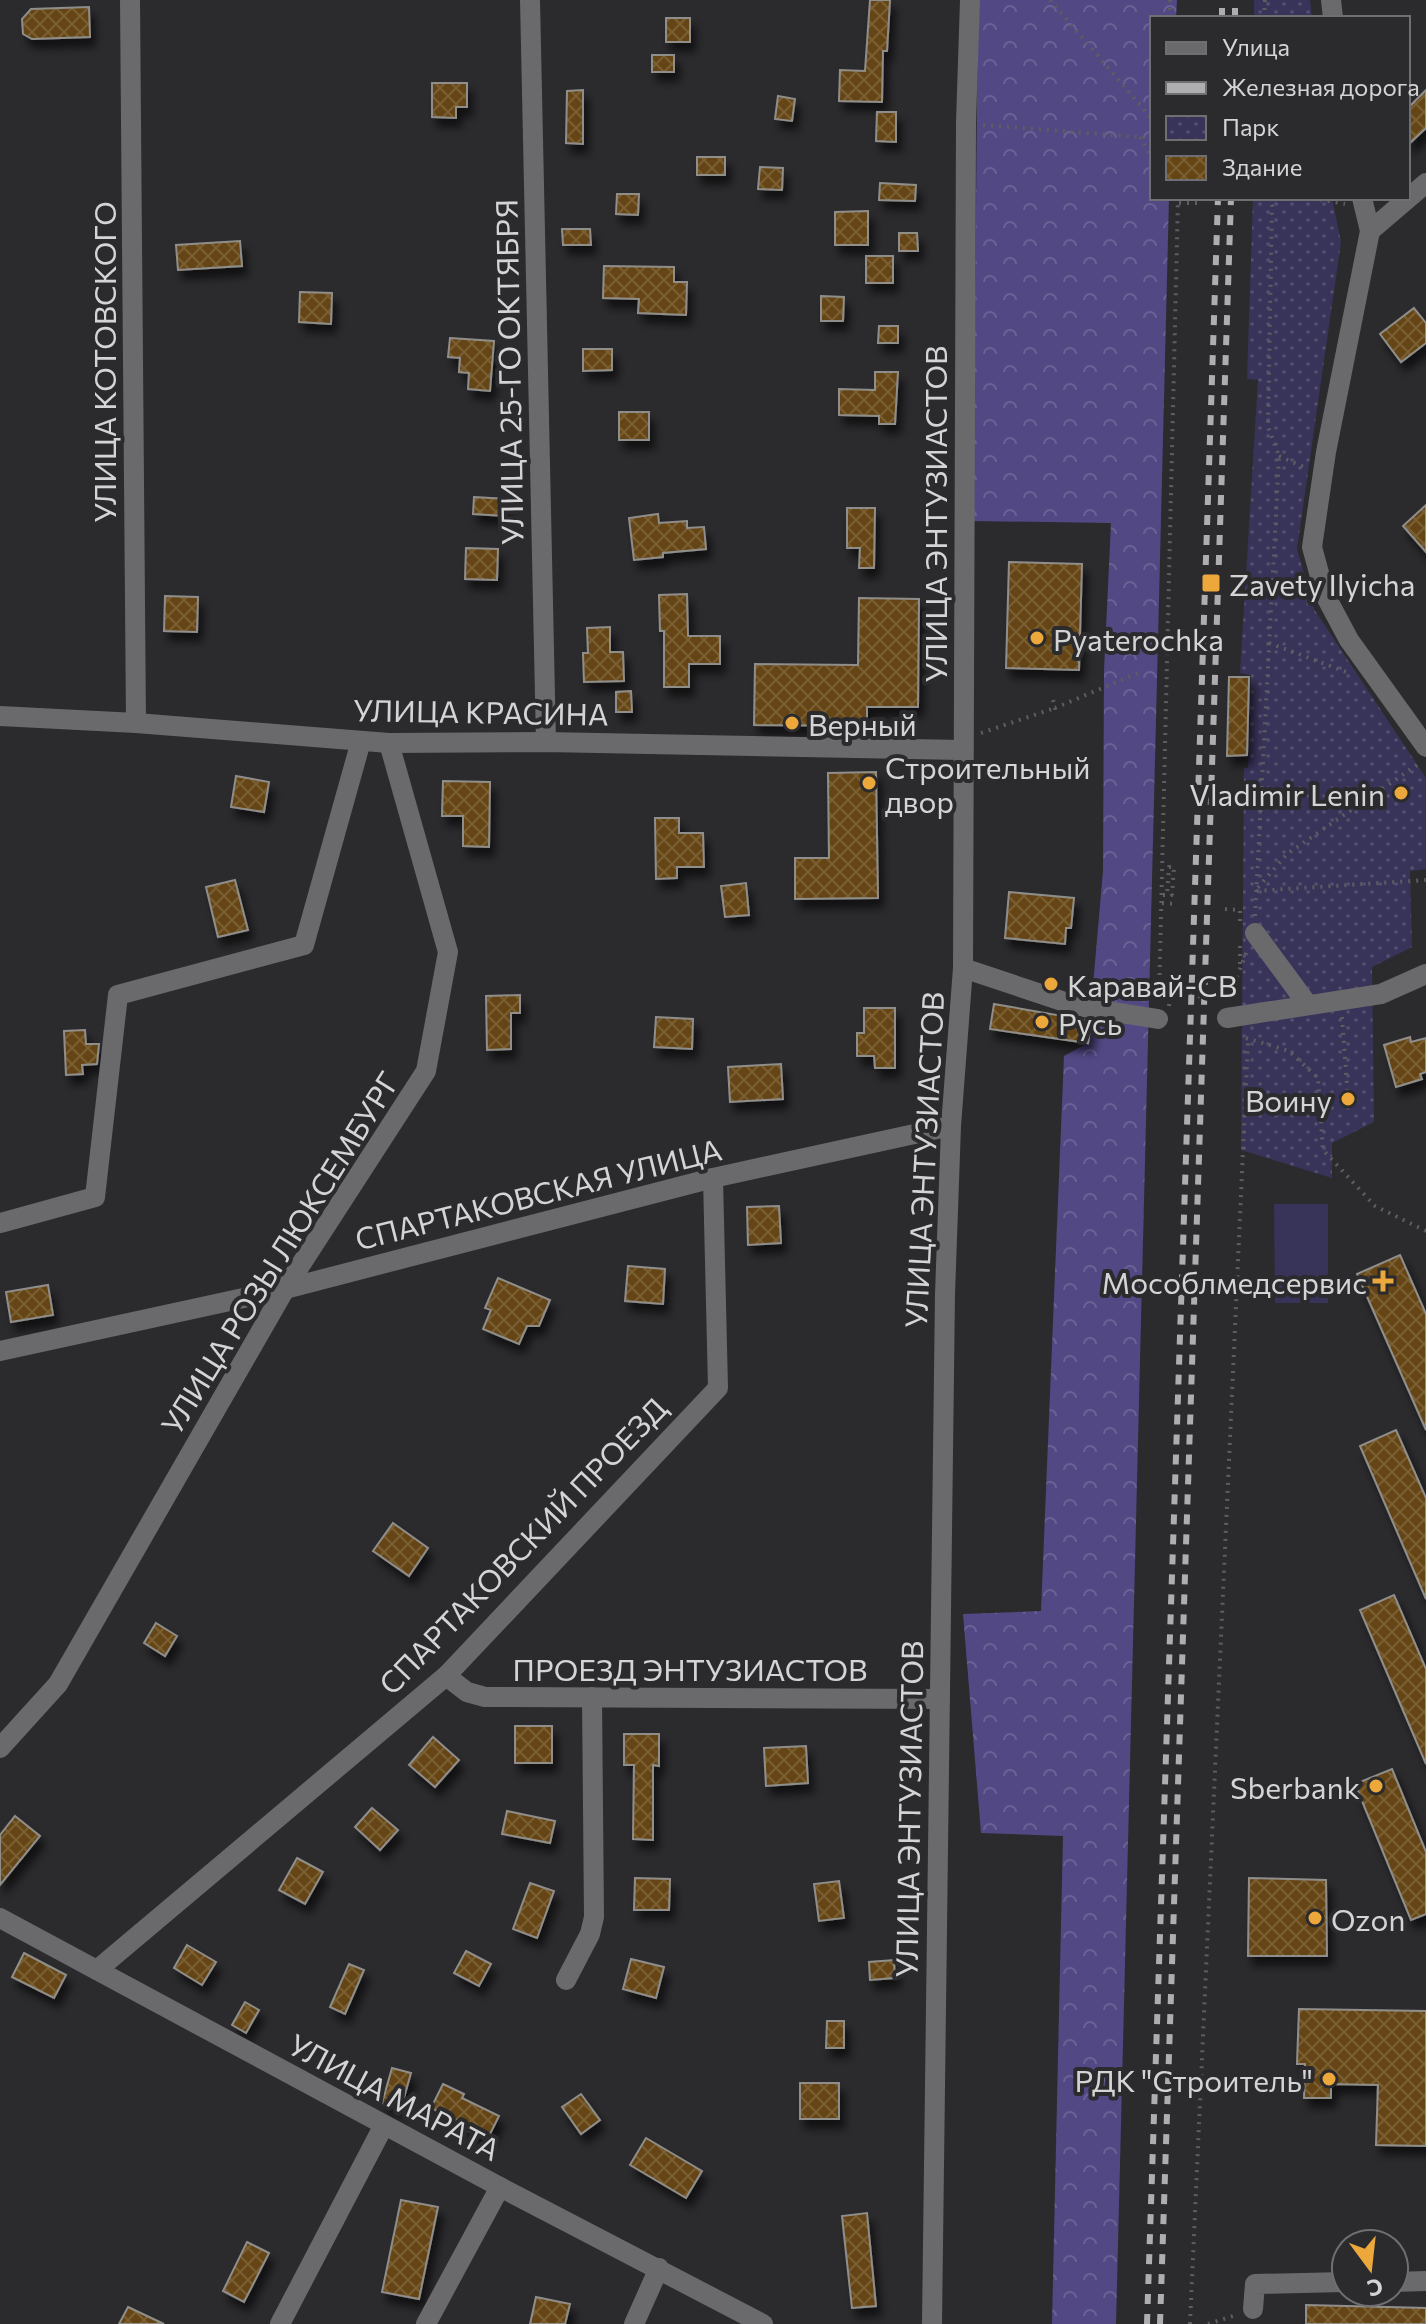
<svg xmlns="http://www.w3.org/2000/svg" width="1426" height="2324" viewBox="0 0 1426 2324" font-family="Commissioner,sans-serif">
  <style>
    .forest { fill: url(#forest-crowns) }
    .park { fill: url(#park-dots) }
    .pitch { fill: #383358 }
    .building { fill: url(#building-cross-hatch); stroke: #908e8b; stroke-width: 2; filter: url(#shadow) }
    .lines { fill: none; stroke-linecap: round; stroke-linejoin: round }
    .path { stroke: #5e5e61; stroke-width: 4; stroke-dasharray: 2 6; stroke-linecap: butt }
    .minor { stroke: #6a696c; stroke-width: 20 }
    .rail { stroke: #aeaeb0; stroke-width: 6; stroke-dasharray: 10 10; stroke-linecap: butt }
    .poi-dot { fill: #eda83b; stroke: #2b2b2e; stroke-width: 3 }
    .labels { text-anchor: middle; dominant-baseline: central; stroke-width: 8; stroke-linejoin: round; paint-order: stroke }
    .street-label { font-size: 30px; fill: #d4d4d5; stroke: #2b2b2e }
    .poi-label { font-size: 30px; fill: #d4d4d5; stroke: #2b2b2e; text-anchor: start }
  </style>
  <defs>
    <pattern id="forest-crowns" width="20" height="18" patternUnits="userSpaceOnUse" patternTransform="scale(2)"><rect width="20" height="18" fill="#524884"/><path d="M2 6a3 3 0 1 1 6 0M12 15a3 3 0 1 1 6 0" fill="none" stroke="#6a6294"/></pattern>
    <pattern id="park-dots" width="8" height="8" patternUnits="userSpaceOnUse" patternTransform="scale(2)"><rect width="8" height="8" fill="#383358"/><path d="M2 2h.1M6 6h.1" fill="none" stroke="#54506f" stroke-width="1.8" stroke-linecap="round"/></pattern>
    <pattern id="building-cross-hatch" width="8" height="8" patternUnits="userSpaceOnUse" patternTransform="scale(2)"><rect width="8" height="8" fill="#654512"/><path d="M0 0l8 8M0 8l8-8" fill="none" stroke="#7a5f34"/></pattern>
    <filter id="shadow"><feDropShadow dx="5" dy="9" stdDeviation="4" flood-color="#0009"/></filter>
  </defs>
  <rect width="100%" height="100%" fill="#2b2b2e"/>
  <polygon class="forest" points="978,0 1177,0 1176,18 1152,18 1152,198 1169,198 1116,2324 1052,2324 1063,1836 981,1833 963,1614 1041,1611 1064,1056 1088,1043 1103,871 1104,671 1111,523 973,521"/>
  <g class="park">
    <polygon points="1254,0 1310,0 1312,18 1254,18"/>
    <polygon points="1253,198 1332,198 1341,242 1297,549 1314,609 1426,778 1426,869 1410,871 1412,947 1372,967 1374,1122 1332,1143 1332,1178 1241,1150 1244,768 1248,768 1251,675 1240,673 1258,380 1247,379"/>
  </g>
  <polygon class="pitch" points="1274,1204 1328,1204 1328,1303 1275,1303"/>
  <g class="building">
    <polygon points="870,0 890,0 887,51 883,51 882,102 839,101 840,70 865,71"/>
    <polygon points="89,7 90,37 32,39 23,34 22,19 31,9"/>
    <rect x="666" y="18" width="24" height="24"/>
    <rect x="652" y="55" width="22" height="17"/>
    <polygon points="432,83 467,83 467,107 456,107 456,118 432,117"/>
    <polygon points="583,90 583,144 566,143 567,91"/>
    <polygon points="1426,90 1426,128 1408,145 1408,108"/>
    <polygon points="778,96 795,99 792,121 775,119"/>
    <polygon points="877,112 896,112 896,142 876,141"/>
    <rect x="697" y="157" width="28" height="18"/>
    <polygon points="760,167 783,168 782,190 758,189"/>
    <polygon points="880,183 916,185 915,201 879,200"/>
    <polygon points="617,194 639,194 638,215 616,214"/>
    <polygon points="868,211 868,245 835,245 835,212"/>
    <polygon points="562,229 590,229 591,245 563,245"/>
    <polygon points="899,233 917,233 918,251 899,251"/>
    <polygon points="240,241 242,266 178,270 176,245"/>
    <rect x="866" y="256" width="27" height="27"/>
    <polygon points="604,266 674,267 674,282 687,282 686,315 638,313 639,299 603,298"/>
    <polygon points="300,292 332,293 331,324 299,322"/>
    <polygon points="821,296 844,297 843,321 821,321"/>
    <polygon points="1414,308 1426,323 1426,343 1401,362 1380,334"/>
    <polygon points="879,326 898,326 898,343 878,343"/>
    <polygon points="450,338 494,341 490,391 468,389 469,373 459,372 460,358 448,357"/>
    <polygon points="583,349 612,349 612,370 583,371"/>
    <polygon points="875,372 898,372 895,424 879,424 879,416 839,415 839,389 875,390"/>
    <rect x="619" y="412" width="30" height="28"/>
    <polygon points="474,497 507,499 505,516 473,514"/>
    <polygon points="1426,505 1426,552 1403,526"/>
    <polygon points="847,508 875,508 874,568 859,568 860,548 847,548"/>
    <polygon points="658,514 659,523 687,521 687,528 704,527 706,549 663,553 663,557 634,560 629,518"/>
    <polygon points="466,548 498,549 497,580 465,579"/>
    <polygon points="1009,562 1082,564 1079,670 1006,668"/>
    <polygon points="687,594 688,636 720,636 720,664 689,664 689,687 664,687 664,631 660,631 659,595"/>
    <polygon points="165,596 198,597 197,632 164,631"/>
    <polygon points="859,598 919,599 918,707 867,707 867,726 754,725 755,664 858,665"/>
    <polygon points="610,627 610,652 623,652 624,681 584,682 583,653 588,653 587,628"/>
    <polygon points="1229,677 1249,677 1247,755 1227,756"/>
    <polygon points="631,691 632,712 616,712 616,692"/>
    <polygon points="876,772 878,898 795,899 795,858 829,858 828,773"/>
    <polygon points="236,776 269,782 264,812 231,807"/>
    <polygon points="443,781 490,782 489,847 463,846 463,816 442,816"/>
    <polygon points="655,818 679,818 679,833 703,833 704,867 677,867 677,878 656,879"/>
    <polygon points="235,880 248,930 218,937 206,887"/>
    <polygon points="746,883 749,915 725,917 721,886"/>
    <polygon points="1009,892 1074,898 1071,928 1066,928 1065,944 1005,938"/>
    <polygon points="520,995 520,1013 511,1013 511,1049 487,1050 486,996"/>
    <polygon points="994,1004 1091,1021 1088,1043 990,1029"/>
    <polygon points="864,1008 895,1008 895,1068 875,1068 874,1056 857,1056 857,1033 864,1033"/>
    <polygon points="656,1017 693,1019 692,1049 654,1047"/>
    <polygon points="85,1030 86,1044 99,1044 97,1064 82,1065 83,1074 66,1075 64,1031"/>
    <polygon points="1410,1037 1411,1042 1426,1038 1426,1072 1420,1074 1422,1079 1396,1087 1384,1045"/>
    <polygon points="781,1064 783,1099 730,1102 728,1067"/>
    <polygon points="779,1206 781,1243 748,1245 747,1207"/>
    <polygon points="1400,1255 1426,1314 1426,1430 1357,1274"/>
    <polygon points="628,1266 665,1269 663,1304 625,1301"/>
    <polygon points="498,1278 550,1300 539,1326 527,1326 519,1344 483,1329 491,1310 485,1308"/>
    <polygon points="48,1285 53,1315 11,1322 6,1292"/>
    <polygon points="1396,1430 1426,1498 1426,1599 1360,1446"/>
    <polygon points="393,1523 428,1548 409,1576 373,1551"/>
    <polygon points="1394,1595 1426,1669 1426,1764 1360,1610"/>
    <polygon points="156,1623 177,1636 165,1656 144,1643"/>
    <rect x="515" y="1726" width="37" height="37"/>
    <polygon points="624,1734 659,1734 659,1766 653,1765 653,1840 633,1839 634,1765 624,1765"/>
    <polygon points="433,1737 459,1760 435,1787 409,1765"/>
    <polygon points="806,1746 808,1783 766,1786 764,1748"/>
    <polygon points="1392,1769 1426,1852 1426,1914 1411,1920 1355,1784"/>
    <polygon points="372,1808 398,1830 380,1850 355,1827"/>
    <polygon points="507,1811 555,1821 550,1843 502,1834"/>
    <polygon points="15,1816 40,1836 0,1885 0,1835"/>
    <polygon points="297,1858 323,1872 305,1904 279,1890"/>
    <polygon points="635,1878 670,1879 669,1910 634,1910"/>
    <polygon points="1249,1878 1326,1880 1327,1956 1248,1956"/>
    <polygon points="839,1881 844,1918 819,1921 814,1884"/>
    <polygon points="530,1883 554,1891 537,1938 513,1929"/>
    <polygon points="187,1945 216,1962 202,1985 174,1968"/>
    <polygon points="466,1951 491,1964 479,1986 454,1973"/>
    <polygon points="24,1953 66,1975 54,1998 12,1977"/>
    <polygon points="631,1959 664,1967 656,1998 623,1989"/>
    <polygon points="894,1960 895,1978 870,1980 869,1962"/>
    <polygon points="349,1964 364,1970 345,2014 330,2007"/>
    <polygon points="245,2002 259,2010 246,2033 232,2025"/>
    <polygon points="1299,2009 1426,2011 1426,2146 1376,2145 1378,2085 1331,2084 1331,2098 1304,2098 1305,2064 1297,2064"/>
    <polygon points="827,2021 844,2021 844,2048 826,2048"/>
    <polygon points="392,2068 411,2073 401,2108 382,2103"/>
    <rect x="800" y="2083" width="39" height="36"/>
    <polygon points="443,2084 464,2094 462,2098 499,2116 487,2140 466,2130 468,2126 431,2108"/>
    <polygon points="581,2094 600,2120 581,2134 562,2107"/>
    <polygon points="646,2138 702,2171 686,2198 630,2165"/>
    <polygon points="401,2200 438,2207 419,2299 382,2292"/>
    <polygon points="867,2213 876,2306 852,2308 842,2216"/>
    <polygon points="247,2242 269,2253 244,2302 223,2291"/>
    <polygon points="536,2297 570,2304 565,2324 530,2324"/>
    <polygon points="1306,2305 1426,2308 1426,2324 1306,2324"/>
    <polygon points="128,2307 164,2324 119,2324"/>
  </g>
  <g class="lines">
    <g class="path">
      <polyline points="1050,0 1152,119"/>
      <polyline points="1170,18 1170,0"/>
      <polyline points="1264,18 1265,0"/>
      <polyline points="983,125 1152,138"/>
      <polyline points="1140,137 1152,157"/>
      <polyline points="1312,198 1345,204"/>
      <polyline points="1179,203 1200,203"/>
      <polyline points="1279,456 1306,468"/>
      <polyline points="1269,643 1349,673"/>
      <polyline points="1053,700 1055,708 1143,671"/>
      <polyline points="981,733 1055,708"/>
      <polyline points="1417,765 1287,854 1255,891 1426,880"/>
      <polyline points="1163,895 1167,895 1169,867 1174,867 1172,895 1177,895"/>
      <polyline points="1162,903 1177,904"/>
      <polyline points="1225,909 1240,910 1240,921"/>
      <polyline points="1255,916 1279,456 1268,427 1272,205 1270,198"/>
      <polyline points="1240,946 1240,965"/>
      <polyline points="1159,999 1178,198"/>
      <polyline points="1231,1000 1231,992 1247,951"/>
      <polyline points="1169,1006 1170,994 1219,998 1220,976 1228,977 1227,1000"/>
      <polyline points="1342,1017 1348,1099"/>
      <polyline points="1246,1038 1289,1051 1318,1078 1323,1150 1375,1206 1426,1231"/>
      <polyline points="1190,2324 1248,1040"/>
      <polyline points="1208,2324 1236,2315"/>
    </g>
    <g class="minor">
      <polyline points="130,0 136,723"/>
      <polyline points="530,0 546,742"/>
      <polyline points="1331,0 1333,18"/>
      <polyline points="1362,198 1370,231 1326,452 1312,547 1325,595 1349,640 1426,747"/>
      <polyline points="1370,231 1426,183"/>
      <polyline points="0,716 136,723 389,743 546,742 962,750"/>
      <polyline points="1255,933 1308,1005"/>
      <polyline points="963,968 1077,1006 1158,1019"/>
      <polyline points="1227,1018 1381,994 1426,974"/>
      <polyline points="0,1223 95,1197 118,995 304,945 361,741"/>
      <polyline points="0,1351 285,1289 713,1178 951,1126"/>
      <polyline points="446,1676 467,1692 485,1697 940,1699"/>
      <polyline points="0,1748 58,1684 285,1289 426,1071 448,952 389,743"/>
      <polyline points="0,1918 500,2187 763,2324"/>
      <polyline points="97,1970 446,1676 718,1388 713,1178"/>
      <polyline points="566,1980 590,1934 594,1917 592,1697"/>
      <polyline points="1394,2282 1426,2281"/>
      <polyline points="1253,2309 1255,2284 1346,2282"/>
      <polyline points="280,2324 384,2125"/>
      <polyline points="426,2324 500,2187"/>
      <polyline points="634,2324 659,2268"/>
      <polyline points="932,2324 945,1294 951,1126 963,968 966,123 970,0"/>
    </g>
    <g class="rail">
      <polyline points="1222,18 1222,0"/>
      <polyline points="1235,18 1235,0"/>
      <polyline points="1147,2324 1218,198"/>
      <polyline points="1160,2324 1231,198"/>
    </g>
  </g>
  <g class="poi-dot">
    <rect x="1201" y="573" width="20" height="20" rx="4"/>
    <circle cx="1037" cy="638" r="8"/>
    <circle cx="792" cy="723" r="8"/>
    <circle cx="869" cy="783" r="8"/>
    <circle cx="1401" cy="793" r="8"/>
    <circle cx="1051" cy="984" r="8"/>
    <circle cx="1042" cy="1022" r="8"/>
    <circle cx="1348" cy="1099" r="8"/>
    <path d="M1379 1269h8v8h8v8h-8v8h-8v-8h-8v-8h8z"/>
    <circle cx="1376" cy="1786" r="8"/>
    <circle cx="1315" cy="1918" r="8"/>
    <circle cx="1329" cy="2079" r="8"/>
  </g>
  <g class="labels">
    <g class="street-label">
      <text transform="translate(103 362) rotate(-90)">УЛИЦА КОТОВСКОГО</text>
      <text transform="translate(508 372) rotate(-91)">УЛИЦА 25-ГО ОКТЯБРЯ</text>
      <text transform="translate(934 514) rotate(-90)">УЛИЦА ЭНТУЗИАСТОВ</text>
      <text transform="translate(481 711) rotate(1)">УЛИЦА КРАСИНА</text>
      <text transform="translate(923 1160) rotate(-87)">УЛИЦА ЭНТУЗИАСТОВ</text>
      <text transform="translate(538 1193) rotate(-14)">СПАРТАКОВСКАЯ УЛИЦА</text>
      <text transform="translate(279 1252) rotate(-58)">УЛИЦА РОЗЫ ЛЮКСЕМБУРГ</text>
      <text transform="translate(522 1545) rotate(-46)">СПАРТАКОВСКИЙ ПРОЕЗД</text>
      <text x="690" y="1668">ПРОЕЗД ЭНТУЗИАСТОВ</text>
      <text transform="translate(908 1809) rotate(-89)">УЛИЦА ЭНТУЗИАСТОВ</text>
      <text transform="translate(395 2096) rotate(28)">УЛИЦА МАРАТА</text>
    </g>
    <g class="poi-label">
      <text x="1229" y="583">Zavety Ilyicha</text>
      <text x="1053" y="638">Pyaterochka</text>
      <text x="808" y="723">Верный</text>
      <text x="885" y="766">Строительный<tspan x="885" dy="34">двор</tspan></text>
      <text x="1385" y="793" text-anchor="end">Vladimir Lenin</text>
      <text x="1067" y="984">Каравай-СВ</text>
      <text x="1058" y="1022">Русь</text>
      <text x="1332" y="1099" text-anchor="end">Воину</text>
      <text x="1367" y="1281" text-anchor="end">Мособлмедсервис</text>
      <text x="1360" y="1786" text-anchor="end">Sberbank</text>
      <text x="1331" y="1918">Ozon</text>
      <text x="1313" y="2079" text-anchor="end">РДК "Строитель"</text>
    </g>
  </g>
  <rect x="1150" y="16" width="260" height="184" fill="#2b2b2e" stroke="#6f6f71" stroke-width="2"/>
  <rect x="1166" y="42" width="40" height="12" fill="#6a696c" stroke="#6f6f71" stroke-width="2"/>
  <text x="1222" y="56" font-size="24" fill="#d4d4d5">Улица</text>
  <rect x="1166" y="82" width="40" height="12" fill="#aeaeb0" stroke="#6f6f71" stroke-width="2"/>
  <text x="1222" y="96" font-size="24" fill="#d4d4d5">Железная дорога</text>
  <rect x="1166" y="116" width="40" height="24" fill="url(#park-dots)" stroke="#6f6f71" stroke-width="2"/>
  <text x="1222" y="136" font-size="24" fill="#d4d4d5">Парк</text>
  <rect x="1166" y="156" width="40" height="24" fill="url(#building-cross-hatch)" stroke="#6f6f71" stroke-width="2"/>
  <text x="1222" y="176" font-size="24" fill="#d4d4d5">Здание</text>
  <g transform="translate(1370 2268) rotate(165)"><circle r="38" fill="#2b2b2e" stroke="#6f6f71" stroke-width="2"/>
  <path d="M0-6L14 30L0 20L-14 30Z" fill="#eda83b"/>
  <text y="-12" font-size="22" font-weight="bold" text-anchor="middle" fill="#d4d4d5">С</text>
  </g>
</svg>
